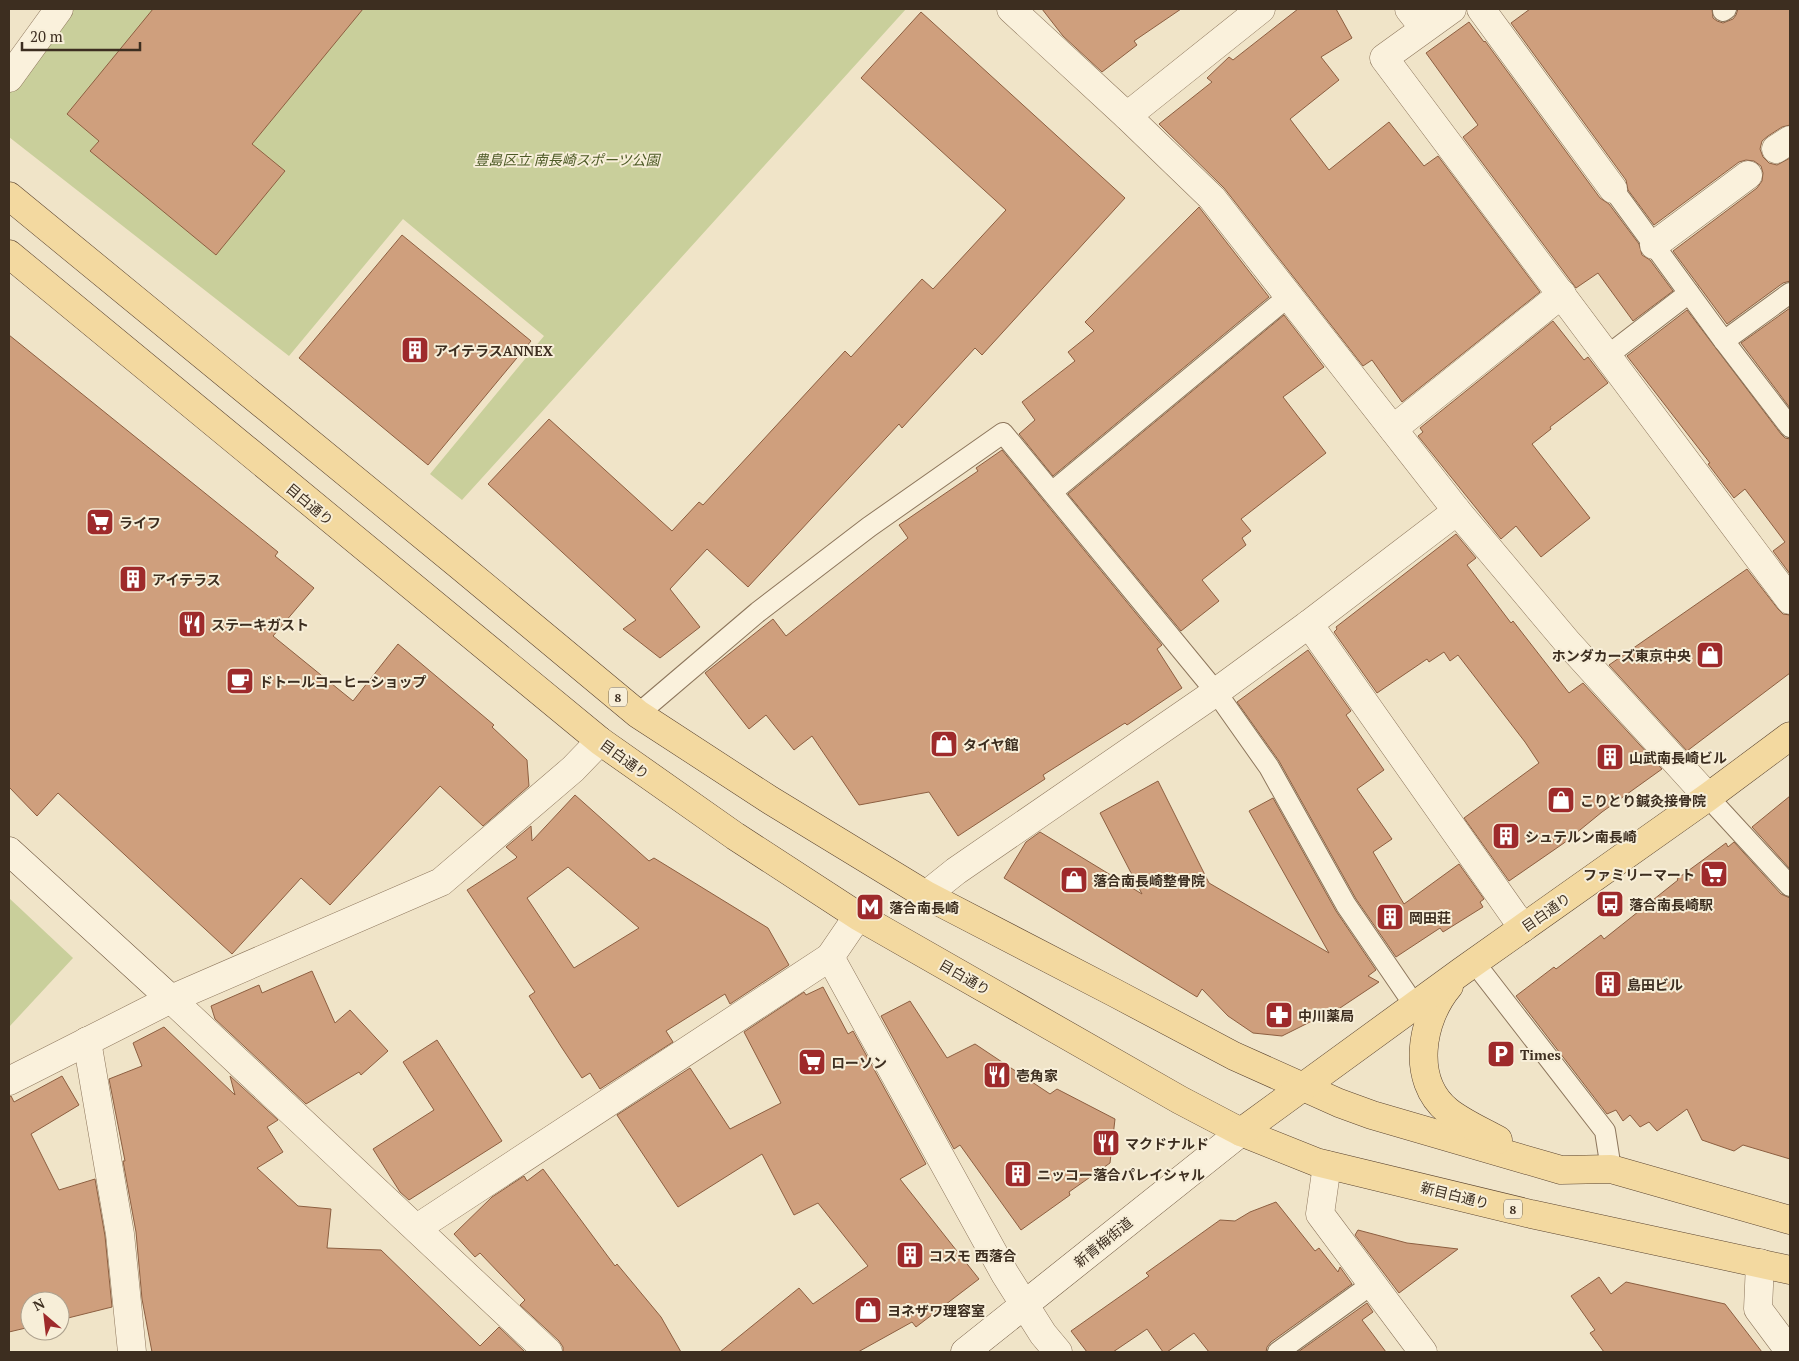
<svg xmlns="http://www.w3.org/2000/svg" width="1799" height="1361" viewBox="0 0 1799 1361" font-family="'PT Serif','Noto Sans JP',serif">
  <style>
    .green { fill: #c9cf9b }
    .building { fill: #cf9f7d; stroke: #8d5f41; fill-rule: evenodd }
    .lines { fill: none; stroke-linecap: round; stroke-linejoin: round }
    .lane-casing { stroke: #8d765c; stroke-width: 22 }
    .street-casing { stroke: #8d765c; stroke-width: 29 }
    .secondary-casing { stroke: #6f573f; stroke-width: 29 }
    .primary-casing { stroke: #5b4430; stroke-width: 29 }
    .lane { stroke: #faf1dc; stroke-width: 20 }
    .street { stroke: #faf1dc; stroke-width: 28 }
    .secondary { stroke: #faf1dc; stroke-width: 28 }
    .primary { stroke: #f3d9a0; stroke-width: 28 }
    .labels { text-anchor: middle; dominant-baseline: central; stroke-width: 4; stroke-linejoin: round; paint-order: stroke }
    .shield { fill: #f7eed8; stroke: #756857; stroke-width: 1 }
    .shield-label { font-size: 12px; font-weight: bold; fill: #3d2e20 }
    .park-label { font-size: 14px; font-style: italic; fill: #4d5a26; stroke: #f7eed8 }
    .poi-label { font-size: 14px; font-weight: bold; fill: #3d2e20; stroke: #f7eed8; text-anchor: start }
    .street-label { font-size: 14px; fill: #3d2e20; stroke: #f7eed8 }
  </style>
  <rect width="100%" height="100%" fill="#f0e4c8"/>
  <g class="green">
    <polygon points="71,9 906,9 462,500 430,474 544,336 403,219 289,356 9,137 9,93"/>
    <polygon points="9,898 73,958 9,1027"/>
  </g>
  <g class="building">
    <polygon points="153,9 363,9 252,144 285,171 216,255 90,151 99,141 67,114"/>
    <polygon points="1042,9 1181,9 1134,41 1137,45 1102,72 1063,36"/>
    <polygon points="1298,9 1336,9 1352,38 1321,57 1339,80 1290,119 1329,170 1389,122 1424,166 1438,156 1540,292 1402,402 1372,360 1363,366 1224,188 1159,124 1212,82 1207,78 1229,57 1233,60"/>
    <polygon points="1530,9 1712,9 1713,18 1717,21 1723,23 1733,19 1736,15 1738,9 1790,9 1790,125 1782,127 1768,136 1762,141 1760,149 1763,157 1769,163 1777,165 1790,158 1790,281 1783,283 1727,324 1673,251 1757,188 1762,181 1763,173 1761,166 1754,161 1746,160 1739,162 1654,225 1628,190 1626,180 1511,23"/>
    <polygon points="921,12 1125,198 982,355 975,348 902,428 899,424 748,587 707,549 670,589 700,627 660,658 623,629 636,620 488,484 549,419 672,531 699,502 703,505 845,351 851,357 922,279 933,289 1006,210 861,78"/>
    <polygon points="1469,22 1484,42 1485,41 1600,198 1609,204 1639,244 1642,255 1650,260 1673,291 1633,321 1598,273 1576,288 1463,137 1478,125 1426,53"/>
    <polygon points="1199,207 1269,297 1053,476 1019,434 1035,420 1022,402 1075,361 1068,352 1094,331 1085,322"/>
    <polygon points="402,235 531,341 428,465 299,358"/>
    <polygon points="1790,308 1790,408 1741,343"/>
    <polygon points="1687,310 1781,434 1785,438 1790,439 1790,574 1773,551 1785,542 1745,489 1734,498 1708,464 1710,463 1627,356"/>
    <polygon points="1284,315 1324,367 1283,397 1326,453 1241,519 1251,531 1242,538 1246,545 1202,580 1219,601 1181,631 1068,494"/>
    <polygon points="1553,321 1584,360 1588,357 1608,383 1550,427 1551,429 1532,444 1590,518 1541,557 1516,526 1501,539 1418,436 1423,432 1420,428"/>
    <polygon points="9,335 278,552 275,556 314,588 273,636 353,701 398,644 494,725 492,727 527,760 529,786 483,826 440,786 330,905 301,878 232,954 58,793 37,816 9,787"/>
    <polygon points="1002,450 1162,645 1157,649 1182,688 1127,725 1125,723 1043,775 1045,779 958,836 929,792 859,805 812,736 794,750 766,715 749,729 705,673 773,619 786,636 908,538 899,525 978,471 976,468"/>
    <polygon points="1456,534 1476,558 1467,565 1511,623 1513,621 1569,693 1583,683 1662,769 1602,812 1564,843 1509,881 1464,818 1539,763 1525,742 1458,655 1450,661 1444,652 1429,662 1427,659 1377,693 1334,632 1337,629 1336,627"/>
    <polygon points="1747,569 1778,609 1783,614 1790,615 1790,673 1687,751 1609,665"/>
    <polygon points="1308,650 1351,711 1346,715 1384,770 1357,789 1392,839 1373,852 1404,904 1459,864 1484,899 1480,902 1483,907 1443,932 1440,928 1396,957 1356,899 1279,761 1237,702"/>
    <polygon points="1158,781 1209,883 1329,953 1249,811 1273,798 1336,911 1376,970 1368,976 1379,982 1322,1020 1320,1017 1282,1036 1253,1033 1228,1016 1202,989 1197,997 1004,878 1026,842 1040,832 1142,894 1100,813"/>
    <path d="M 575,795 L 649,861 L 654,858 L 768,928 L 789,965 L 730,1004 L 725,994 L 666,1031 L 673,1042 L 600,1089 L 590,1073 L 582,1078 L 562,1048 L 529,996 L 535,992 L 467,890 L 515,859 L 517,857 L 506,847 L 531,826 L 532,841 ZM 568,867 L 639,928 L 574,968 L 527,898 Z"/>
    <polygon points="1790,796 1790,869 1752,827"/>
    <polygon points="1734,842 1781,894 1790,898 1790,1159 1743,1145 1734,1151 1702,1140 1687,1109 1657,1131 1649,1122 1640,1127 1630,1115 1623,1121 1616,1110 1607,1114 1516,996 1554,967 1556,969 1601,935 1604,939 1678,880 1677,879 1726,843 1728,847"/>
    <polygon points="312,971 335,1023 350,1010 388,1051 361,1075 359,1072 306,1104 215,1019 211,1006 259,985 262,993"/>
    <polygon points="823,987 848,1034 853,1031 926,1164 900,1179 979,1279 916,1327 912,1322 858,1352 720,1352 799,1288 813,1304 868,1266 818,1203 794,1215 762,1154 678,1207 617,1115 690,1068 730,1129 781,1103 744,1032 804,992 806,995"/>
    <polygon points="910,1001 947,1058 975,1044 1050,1094 1057,1089 1115,1119 1110,1163 1069,1192 1070,1195 1021,1230 960,1145 954,1149 881,1016"/>
    <polygon points="164,1027 235,1095 230,1076 278,1120 267,1127 283,1152 257,1168 298,1206 331,1209 327,1248 381,1250 480,1346 499,1327 525,1352 152,1352 142,1299 136,1232 123,1161 125,1161 109,1079 142,1066 133,1043"/>
    <polygon points="437,1040 502,1141 409,1200 400,1192 373,1149 434,1110 403,1062"/>
    <polygon points="62,1076 79,1105 31,1134 59,1190 95,1179 105,1236 112,1307 60,1320 60,1301 30,1301 30,1327 9,1332 9,1097 11,1096 14,1102"/>
    <polygon points="543,1169 615,1266 617,1264 661,1317 681,1352 563,1352 563,1347 559,1341 520,1305 525,1300 480,1253 475,1257 454,1234 492,1197 524,1176 527,1181"/>
    <polygon points="1276,1202 1315,1251 1319,1248 1338,1272 1340,1267 1352,1284 1271,1342 1267,1347 1266,1352 1209,1352 1194,1333 1167,1352 1163,1352 1147,1329 1113,1352 1087,1352 1071,1331 1149,1276 1146,1273 1220,1220 1235,1221 1250,1212"/>
    <polygon points="1358,1230 1407,1243 1458,1249 1399,1293 1355,1235"/>
    <polygon points="1599,1277 1611,1294 1626,1282 1725,1304 1762,1352 1604,1352 1590,1333 1595,1330 1571,1296"/>
    <polygon points="1367,1303 1373,1312 1362,1320 1386,1352 1298,1352"/>
  </g>
  <g class="lines">
    <defs>
      <g id="lane">
        <polyline points="1723,11 1726,9"/>
        <polyline points="1613,189 1724,341 1790,427"/>
        <polyline points="1724,341 1790,293"/>
        <polyline points="1607,356 1689,293"/>
        <polyline points="1052,492 1289,296"/>
        <polyline points="638,714 758,612 869,527 1003,433 1216,692 1269,767 1346,905 1415,1006"/>
        <polyline points="1708,797 1790,886"/>
        <polyline points="1474,962 1605,1131 1611,1169"/>
        <polyline points="1278,1352 1372,1284"/>
      </g>
      <g id="street">
        <polyline points="1011,9 1127,116 1212,198 1457,511 1568,643 1708,797"/>
        <polyline points="1409,9 1424,28"/>
        <polyline points="1452,9 1384,58 1790,600"/>
        <polyline points="1481,9 1613,189"/>
        <polyline points="9,78 59,9"/>
        <polyline points="1127,116 1261,9"/>
        <polyline points="1776,149 1790,140"/>
        <polyline points="1654,245 1748,175"/>
        <polyline points="1393,429 1562,294"/>
        <polyline points="1309,624 1523,928"/>
        <polyline points="926,895 956,871 1216,692 1309,624 1457,511"/>
        <polyline points="830,957 1005,1274 1043,1334 1058,1352"/>
        <polyline points="171,999 548,1352"/>
        <polyline points="87,1041 120,1234 132,1352"/>
        <polyline points="9,1081 171,999 441,882 573,769 600,741"/>
        <polyline points="1327,1165 1320,1214 1423,1352"/>
        <polyline points="417,1228 830,957 858,916"/>
        <polyline points="1760,1263 1758,1309 1790,1352"/>
      </g>
      <g id="secondary">
        <polyline points="9,851 171,999"/>
        <polyline points="965,1352 1241,1132"/>
      </g>
      <g id="primary">
        <polyline points="9,196 460,566 638,714 770,800 926,895 1115,993 1234,1056 1339,1103 1372,1115 1561,1170 1611,1169 1790,1220"/>
        <polyline points="9,254 600,741 735,836 858,916 1180,1100 1241,1132 1316,1162 1531,1214 1790,1270"/>
        <path d="M 1449,986 C 1421,1019 1410,1080 1448,1111 C 1463,1123 1482,1131 1498,1140"/>
        <polyline points="1241,1132 1462,971 1708,797 1790,736"/>
      </g>
    </defs>
    <use href="#lane" class="lane-casing"/>
    <use href="#street" class="street-casing"/>
    <use href="#secondary" class="secondary-casing"/>
    <use href="#primary" class="primary-casing"/>
    <use href="#lane" class="lane"/>
    <use href="#street" class="street"/>
    <use href="#secondary" class="secondary"/>
    <use href="#primary" class="primary"/>
  </g>
  <defs>
    <symbol id="building-square" viewBox="-11 -11 22 22"><rect x="-9" y="-9" width="18" height="18" rx="4" fill="#9e2a2b" stroke="#f7eed8"/><path d="M-4-6H4V6H1V3H-1V6H-4ZM-2.5-4.3h1.7v1.8h-1.7ZM.8-4.3h1.7v1.8H.8ZM-2.5-1h1.7V.8h-1.7ZM.8-1h1.7V.8H.8Z" fill="#fff"/></symbol>
    <symbol id="supermarket-square" viewBox="-11 -11 22 22"><rect x="-9" y="-9" width="18" height="18" rx="4" fill="#9e2a2b" stroke="#f7eed8"/><path d="M-6-5.5h2.5l.6 2H6L4.5 2H-2.5L-4.4-4H-6ZM-1.5 3.2a1.3 1.3 0 1 0 .1 0ZM3 3.2a1.3 1.3 0 1 0 .1 0Z" fill="#fff"/></symbol>
    <symbol id="restaurant-square" viewBox="-11 -11 22 22"><rect x="-9" y="-9" width="18" height="18" rx="4" fill="#9e2a2b" stroke="#f7eed8"/><path d="M-5-6h1v4h1v-4h1v4h1v-4h1v5L-1.5 .5V6h-2V.5L-5-1ZM5-6V6H3V1.5H1.5Q1.5-4 5-6Z" fill="#fff"/></symbol>
    <symbol id="shop-square" viewBox="-11 -11 22 22"><rect x="-9" y="-9" width="18" height="18" rx="4" fill="#9e2a2b" stroke="#f7eed8"/><path d="M-5-2.5h2.3a2.7 3.5 0 0 1 5.4 0H5L5.5 6h-11ZM-1.5-2.5h3a1.5 2.3 0 0 0-3 0Z" fill="#fff"/></symbol>
    <symbol id="cafe-square" viewBox="-11 -11 22 22"><rect x="-9" y="-9" width="18" height="18" rx="4" fill="#9e2a2b" stroke="#f7eed8"/><path d="M-5.5-4.5H6V0H3Q3 3.5 0 3.5H-2.5Q-5.5 3.5-5.5 0ZM3-3.2v2h1.7v-2ZM-6 4.5H4V6H-6Z" fill="#fff"/></symbol>
    <symbol id="bus-square" viewBox="-11 -11 22 22"><rect x="-9" y="-9" width="18" height="18" rx="4" fill="#9e2a2b" stroke="#f7eed8"/><path d="M-5-6H5V4H4V6H2V4H-2V6H-4V4H-5ZM-3.5-4V0h7V-4ZM-3.5 1.2v1.5H-2V1.2ZM2 1.2v1.5H3.5V1.2Z" fill="#fff"/></symbol>
    <symbol id="metro-square" viewBox="-11 -11 22 22"><rect x="-9" y="-9" width="18" height="18" rx="4" fill="#9e2a2b" stroke="#f7eed8"/><path d="M-5.5 5V-5H-3L0 0L3-5H5.5V5H3V-.5L0 4L-3-.5V5Z" fill="#fff"/></symbol>
    <symbol id="pharmacy-square" viewBox="-11 -11 22 22"><rect x="-9" y="-9" width="18" height="18" rx="4" fill="#9e2a2b" stroke="#f7eed8"/><path d="M-2-6h4v4h4v4h-4v4h-4v-4h-4v-4h4Z" fill="#fff"/></symbol>
    <symbol id="parking-square" viewBox="-11 -11 22 22"><rect x="-9" y="-9" width="18" height="18" rx="4" fill="#9e2a2b" stroke="#f7eed8"/><path d="M-3.5-5.5H1a3.5 3.5 0 0 1 0 7H-1V5.5H-3.5ZM-1-3.4V-.6H.8a1.4 1.4 0 0 0 0-2.8Z" fill="#fff"/></symbol>
  </defs>
  <g fill-rule="evenodd">
    <use href="#building-square" x="399" y="334" width="32" height="32"/>
    <use href="#supermarket-square" x="84" y="506" width="32" height="32"/>
    <use href="#building-square" x="117" y="563" width="32" height="32"/>
    <use href="#restaurant-square" x="176" y="608" width="32" height="32"/>
    <use href="#shop-square" x="1694" y="639" width="32" height="32"/>
    <use href="#cafe-square" x="224" y="665" width="32" height="32"/>
    <use href="#shop-square" x="928" y="728" width="32" height="32"/>
    <use href="#building-square" x="1594" y="741" width="32" height="32"/>
    <use href="#shop-square" x="1545" y="784" width="32" height="32"/>
    <use href="#building-square" x="1490" y="820" width="32" height="32"/>
    <use href="#supermarket-square" x="1698" y="858" width="32" height="32"/>
    <use href="#shop-square" x="1058" y="864" width="32" height="32"/>
    <use href="#bus-square" x="1594" y="888" width="32" height="32"/>
    <use href="#metro-square" x="854" y="891" width="32" height="32"/>
    <use href="#building-square" x="1374" y="901" width="32" height="32"/>
    <use href="#building-square" x="1592" y="968" width="32" height="32"/>
    <use href="#pharmacy-square" x="1263" y="999" width="32" height="32"/>
    <use href="#parking-square" x="1485" y="1038" width="32" height="32"/>
    <use href="#supermarket-square" x="796" y="1046" width="32" height="32"/>
    <use href="#restaurant-square" x="981" y="1059" width="32" height="32"/>
    <use href="#restaurant-square" x="1090" y="1127" width="32" height="32"/>
    <use href="#building-square" x="1002" y="1158" width="32" height="32"/>
    <use href="#building-square" x="894" y="1239" width="32" height="32"/>
    <use href="#shop-square" x="852" y="1294" width="32" height="32"/>
  </g>
  <g class="labels">
    <g class="shield">
      <rect x="609" y="687.5" width="18" height="19" rx="4"/>
      <rect x="1504" y="1199.5" width="18" height="19" rx="4"/>
    </g>
    <g class="shield-label">
      <text x="618" y="697">8</text>
      <text x="1513" y="1209">8</text>
    </g>
    <g class="park-label">
      <text x="567" y="159">豊島区立 南長崎スポーツ公園</text>
    </g>
    <g class="poi-label">
      <text x="434" y="350">アイテラスANNEX</text>
      <text x="119" y="522">ライフ</text>
      <text x="152" y="579">アイテラス</text>
      <text x="211" y="624">ステーキガスト</text>
      <text x="1691" y="655" text-anchor="end">ホンダカーズ東京中央</text>
      <text x="259" y="681">ドトールコーヒーショップ</text>
      <text x="963" y="744">タイヤ館</text>
      <text x="1629" y="757">山武南長崎ビル</text>
      <text x="1580" y="800">こりとり鍼灸接骨院</text>
      <text x="1525" y="836">シュテルン南長崎</text>
      <text x="1695" y="874" text-anchor="end">ファミリーマート</text>
      <text x="1093" y="880">落合南長崎整骨院</text>
      <text x="1629" y="904">落合南長崎駅</text>
      <text x="889" y="907">落合南長崎</text>
      <text x="1409" y="917">岡田荘</text>
      <text x="1627" y="984">島田ビル</text>
      <text x="1298" y="1015">中川薬局</text>
      <text x="1520" y="1054">Times</text>
      <text x="831" y="1062">ローソン</text>
      <text x="1016" y="1075">壱角家</text>
      <text x="1125" y="1143">マクドナルド</text>
      <text x="1037" y="1174">ニッコー落合パレイシャル</text>
      <text x="929" y="1255">コスモ 西落合</text>
      <text x="887" y="1310">ヨネザワ理容室</text>
    </g>
    <g class="street-label">
      <text transform="translate(310 504) rotate(40)">目白通り</text>
      <text transform="translate(625 759) rotate(36)">目白通り</text>
      <text transform="translate(1546 912) rotate(-35)">目白通り</text>
      <text transform="translate(965 977) rotate(30)">目白通り</text>
      <text transform="translate(1455 1195) rotate(14)">新目白通り</text>
      <text transform="translate(1103 1242) rotate(-39)">新青梅街道</text>
    </g>
  </g>
  <rect width="1799" height="1361" fill="none" stroke="#3d2e20" stroke-width="20"/>
  <g transform="translate(45 1316) rotate(332)"><circle r="24" fill="#f7eed8" stroke="#ada18e"/>
  <path d="M0-4L9 19L0 12L-9 19Z" fill="#9e2a2b"/>
  <text y="-8" font-size="14" font-weight="bold" text-anchor="middle" fill="#3d2e20">N</text>
  </g>
  <path d="M22 42v8h118v-8" fill="none" stroke="#3d2e20" stroke-width="2.5"/>
  <text x="30" y="42" font-size="15" fill="#3d2e20" stroke="#f7eed8" stroke-width="4" paint-order="stroke">20 m</text>
</svg>
